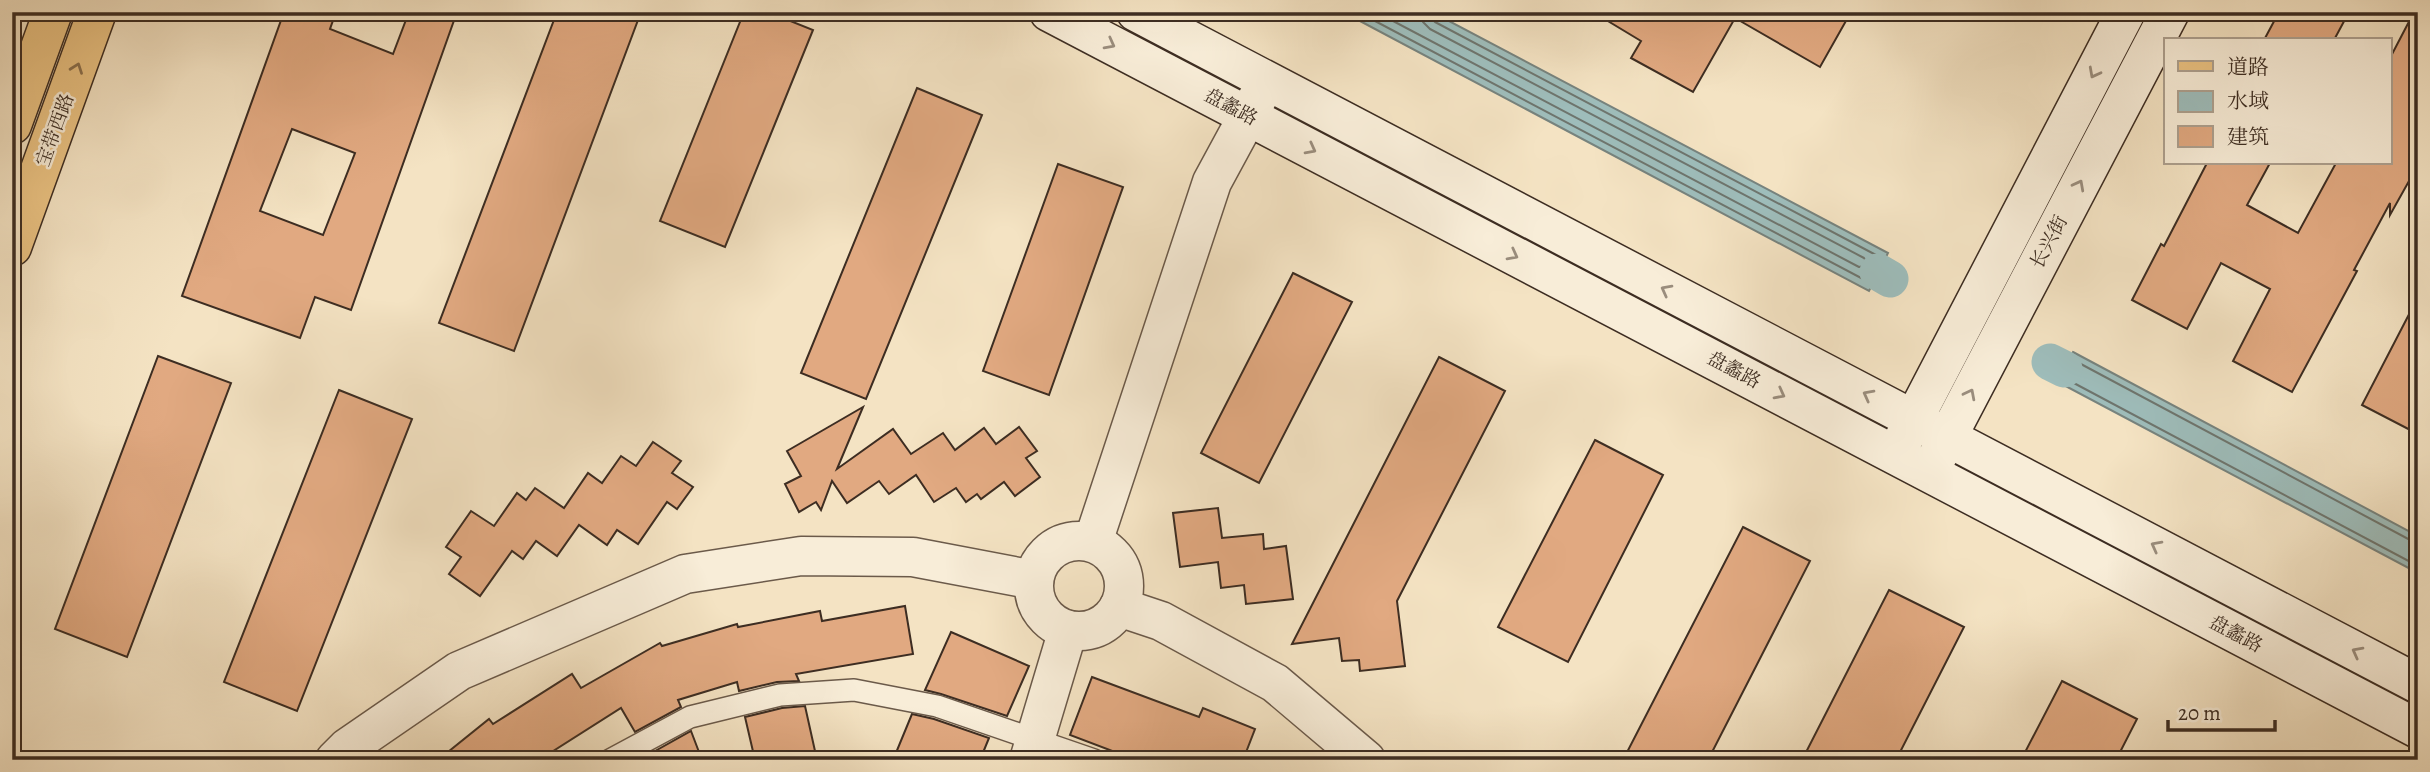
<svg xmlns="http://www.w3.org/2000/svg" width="2430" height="772" viewBox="0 0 2430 772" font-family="Alegreya,'Noto Serif SC',serif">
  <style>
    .water { fill: #9ebdbb; stroke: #77837e; stroke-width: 2 }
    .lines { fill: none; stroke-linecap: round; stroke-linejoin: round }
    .shore { stroke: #6e756e; stroke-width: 2 }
    .canal { stroke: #9ebdbb; stroke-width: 37 }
    .building { fill: #e1a981; stroke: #3d2d22; stroke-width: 2; fill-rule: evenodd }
    .lane-casing { stroke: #6b5a4a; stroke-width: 24 }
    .street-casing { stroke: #6b5a4a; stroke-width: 41 }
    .secondary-casing { stroke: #3d2d22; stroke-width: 41 }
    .primary-casing { stroke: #3d2d22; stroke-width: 41 }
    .lane { stroke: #f8edd8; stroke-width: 21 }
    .street { stroke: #f8edd8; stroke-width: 38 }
    .secondary { stroke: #f8edd8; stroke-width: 38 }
    .primary { stroke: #eac282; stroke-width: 38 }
    .oneway { stroke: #9a8d7d }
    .oneway2 { stroke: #8b704d }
    .labels { text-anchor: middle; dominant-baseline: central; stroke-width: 5; stroke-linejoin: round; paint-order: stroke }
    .street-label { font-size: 19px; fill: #3d2d22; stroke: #f8edd8 }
  </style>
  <rect width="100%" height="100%" fill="#f4e3c3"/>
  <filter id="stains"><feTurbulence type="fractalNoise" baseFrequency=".00286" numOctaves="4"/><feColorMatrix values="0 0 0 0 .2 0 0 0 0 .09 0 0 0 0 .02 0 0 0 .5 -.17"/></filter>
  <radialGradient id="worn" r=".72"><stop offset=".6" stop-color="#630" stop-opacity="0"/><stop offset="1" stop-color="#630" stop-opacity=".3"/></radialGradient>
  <g class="water">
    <polygon points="1343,12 1432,12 1888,253 1869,291"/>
    <polygon points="2073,352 2418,536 2418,573 2058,382"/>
  </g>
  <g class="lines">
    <g class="shore">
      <polyline points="1358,12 1863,279 1867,278 1877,259 1876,255 1435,22 1431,18 1430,12"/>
      <polyline points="1376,12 1859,267 1864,266 1866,261 1864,258 1430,29 1423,22 1421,12"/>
      <polyline points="2418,541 2412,541 2079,363 2075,364 2068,376 2070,381 2418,566"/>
    </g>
    <g class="canal">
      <polyline points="1878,272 1890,279"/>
      <polyline points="2050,362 2064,369"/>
    </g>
  </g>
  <g class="building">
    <path d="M 284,12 L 336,12 L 330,29 L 393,54 L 409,12 L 457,12 L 351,310 L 315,297 L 300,338 L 182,296 ZM 292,129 L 355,153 L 323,235 L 260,211 Z"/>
    <polygon points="557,12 641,12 514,351 439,323"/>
    <polygon points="744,12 768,12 813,30 725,247 660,221"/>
    <polygon points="1593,12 1851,12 1820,67 1735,18 1693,92 1631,58 1641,41"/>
    <polygon points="2279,12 2349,12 2334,40 2264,40"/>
    <polygon points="2414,12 2418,12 2418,165 2390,215 2390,203 2354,270 2357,271 2292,392 2233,361 2270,289 2221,263 2187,329 2132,300 2161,244 2164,246 2207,163 2270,163 2247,205 2298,233 2336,163 2390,163 2390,58"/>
    <polygon points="917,88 982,115 866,399 801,373"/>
    <polygon points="1058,164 1123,187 1049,395 983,371"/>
    <polygon points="1293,273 1352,302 1259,483 1201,453"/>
    <polygon points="2418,297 2418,434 2362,405"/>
    <polygon points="158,356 231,383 127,657 55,629"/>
    <polygon points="1439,357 1505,391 1397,601 1405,666 1360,671 1359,660 1342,661 1339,638 1292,644"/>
    <polygon points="339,390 412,419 297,711 224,682"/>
    <polygon points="863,407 837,469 893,429 911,454 943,433 955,450 984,428 996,444 1019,427 1037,451 1026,458 1040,477 1015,496 1004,482 981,499 977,494 966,502 956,488 934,502 916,475 889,494 879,481 847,503 832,481 821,510 816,502 799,512 785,484 801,476 787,451"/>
    <polygon points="1595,440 1663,475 1568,662 1498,627"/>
    <polygon points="653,442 681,461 672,473 693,487 677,509 667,502 638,544 617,530 607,545 579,525 557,556 536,541 523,559 512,551 480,596 449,574 461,557 446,547 471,511 494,526 517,493 526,500 535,488 564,508 588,473 602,483 621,456 636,466"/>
    <polygon points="1218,508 1222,538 1263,534 1264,549 1286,546 1293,599 1246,604 1244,585 1221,588 1218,562 1180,567 1173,513"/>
    <polygon points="1743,527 1810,561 1708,760 1623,760"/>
    <polygon points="1889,590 1964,627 1896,760 1802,760"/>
    <polygon points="905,606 913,654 796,674 799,681 777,682 739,691 737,682 678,700 681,707 635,732 621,708 539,760 438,760 489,719 493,724 572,674 581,688 660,643 662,646 737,624 738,627 820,611 822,621"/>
    <polygon points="951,632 1029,666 1007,716 941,694 925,690"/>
    <polygon points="1092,677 1199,717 1203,708 1255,729 1243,760 1136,760 1070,735"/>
    <polygon points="2062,681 2137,719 2116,760 2021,760"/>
    <polygon points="805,706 817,760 755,760 745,717 782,708"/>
    <polygon points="912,714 934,719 989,738 980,760 893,760"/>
    <polygon points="691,731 702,760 651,760 648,755"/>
  </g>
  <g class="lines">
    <defs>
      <polyline id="lane" points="610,760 690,717 780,695 854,690 937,706 1094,760"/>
      <g id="street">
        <circle cx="1079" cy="586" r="45"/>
        <polyline points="1093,542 1212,182 1264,86"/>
        <polyline points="1119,607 1161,621 1275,683 1366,760"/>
        <polyline points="335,760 347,748 459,671 685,574 801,556 913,557 1034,580"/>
        <polyline points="1029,760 1068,630"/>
      </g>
      <g id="secondary">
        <polyline points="1049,12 2418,729"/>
        <polyline points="1136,12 2418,684"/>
        <polyline points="1902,442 2126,12"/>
        <polyline points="1936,459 2170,12"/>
      </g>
      <g id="primary">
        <polyline points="12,125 53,12"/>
        <polyline points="12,247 97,12"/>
      </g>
    </defs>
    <use href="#lane" class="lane-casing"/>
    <use href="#street" class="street-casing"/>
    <use href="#secondary" class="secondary-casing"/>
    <use href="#primary" class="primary-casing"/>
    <use href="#lane" class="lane"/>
    <use href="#street" class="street"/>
    <use href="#secondary" class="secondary"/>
    <use href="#primary" class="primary"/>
  </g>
  <defs><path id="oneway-chevron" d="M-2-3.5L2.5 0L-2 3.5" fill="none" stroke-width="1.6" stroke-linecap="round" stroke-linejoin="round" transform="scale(1.75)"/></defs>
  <g class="oneway">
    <use href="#oneway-chevron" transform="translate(1110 44) rotate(28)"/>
    <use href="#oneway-chevron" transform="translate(2094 73) rotate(118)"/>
    <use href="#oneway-chevron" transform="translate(1311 149) rotate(28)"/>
    <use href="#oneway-chevron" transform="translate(2079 185) rotate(-62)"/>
    <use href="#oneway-chevron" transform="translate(1513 255) rotate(28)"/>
    <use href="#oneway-chevron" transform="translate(1666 290) rotate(-152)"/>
    <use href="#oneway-chevron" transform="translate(1780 394) rotate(28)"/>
    <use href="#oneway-chevron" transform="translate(1970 394) rotate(-63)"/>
    <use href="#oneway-chevron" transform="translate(1868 395) rotate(-152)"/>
    <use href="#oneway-chevron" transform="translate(2156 546) rotate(-152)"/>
    <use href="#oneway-chevron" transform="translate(2357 652) rotate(-152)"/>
  </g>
  <use class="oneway2" href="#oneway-chevron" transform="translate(77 68) rotate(-70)"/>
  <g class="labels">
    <g class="street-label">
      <text transform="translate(1231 107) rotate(28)">盘蠡路</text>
      <text transform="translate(55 130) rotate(-70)">宝带西路</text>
      <text transform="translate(2049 242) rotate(-62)">长兴街</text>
      <text transform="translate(1734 370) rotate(28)">盘蠡路</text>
      <text transform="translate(2236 634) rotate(28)">盘蠡路</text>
    </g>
  </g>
  <rect width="2430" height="772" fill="none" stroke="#f4e3c3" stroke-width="42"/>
  <rect x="14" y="14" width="2402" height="744" fill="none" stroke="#3d2d22" stroke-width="3.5"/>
  <rect x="21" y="21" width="2388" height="730" fill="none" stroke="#3d2d22" stroke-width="2"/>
  <rect x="2164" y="38" width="228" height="126" fill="#f8edd8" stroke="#ada08f" stroke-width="2"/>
  <rect x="2178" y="61" width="35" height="10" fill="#eac282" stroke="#ada08f" stroke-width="2"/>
  <text x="2227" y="74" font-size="21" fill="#3d2d22">道路</text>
  <rect x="2178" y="91" width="35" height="21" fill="#9ebdbb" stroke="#ada08f" stroke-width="2"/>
  <text x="2227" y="108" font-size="21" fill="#3d2d22">水域</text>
  <rect x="2178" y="126" width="35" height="21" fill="#e1a981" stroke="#ada08f" stroke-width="2"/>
  <text x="2227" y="144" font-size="21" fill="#3d2d22">建筑</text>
  <path d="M2168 720v10h107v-10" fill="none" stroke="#3d2d22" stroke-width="3.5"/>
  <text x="2178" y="720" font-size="21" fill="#3d2d22" stroke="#f8edd8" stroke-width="5" paint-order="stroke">20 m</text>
  <rect width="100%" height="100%" filter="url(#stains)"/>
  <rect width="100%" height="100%" fill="url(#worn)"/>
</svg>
